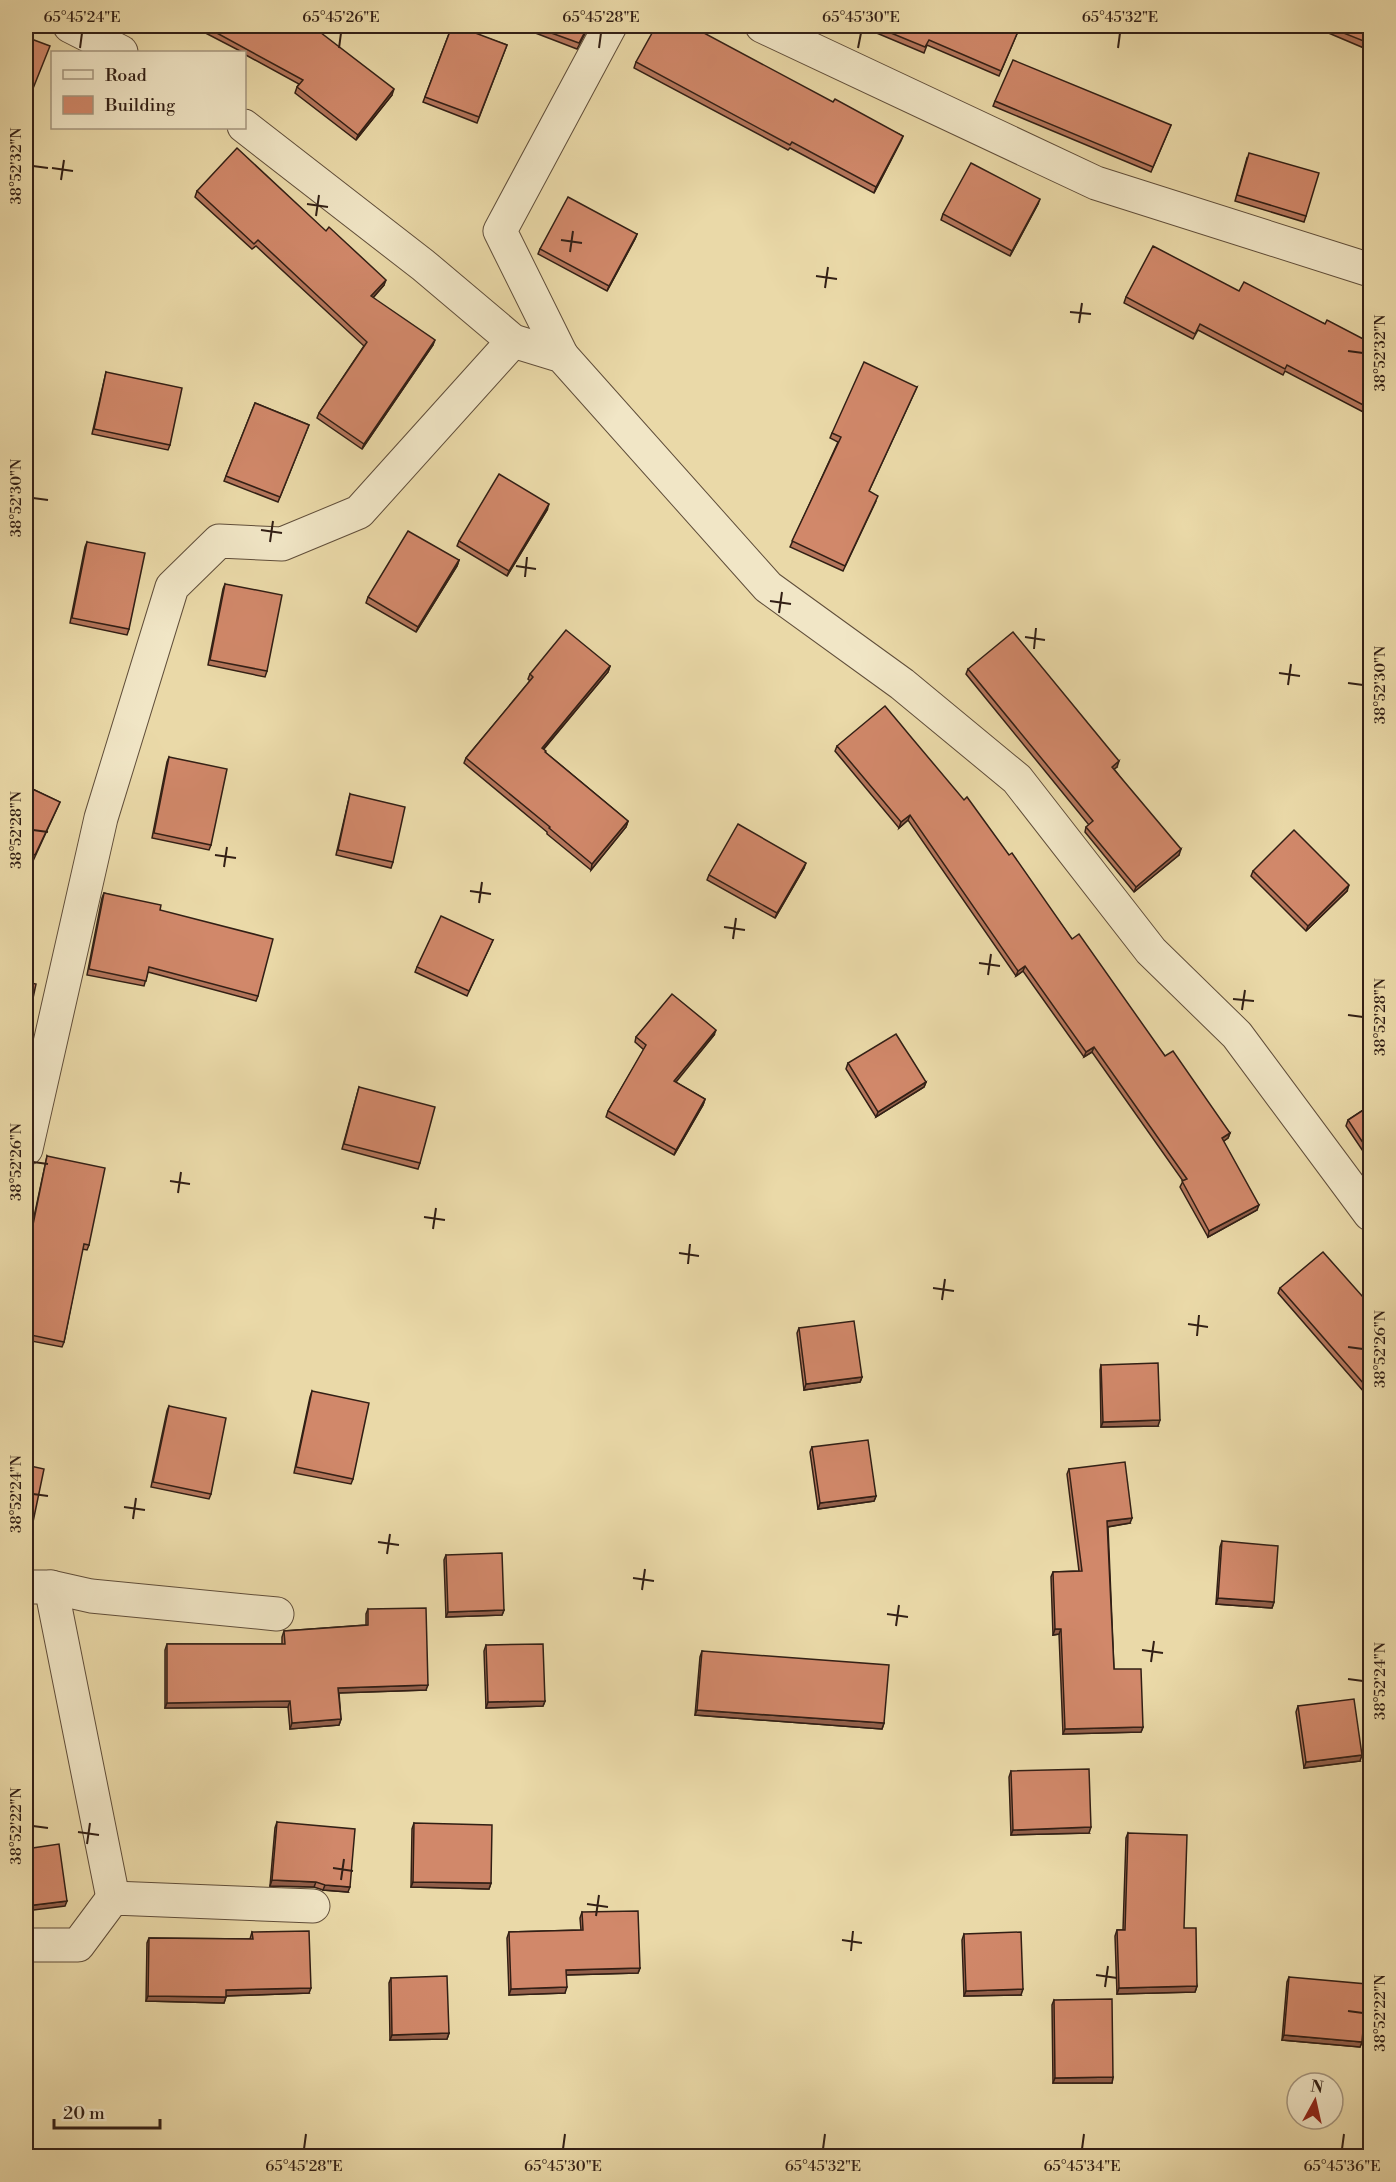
<svg xmlns="http://www.w3.org/2000/svg" width="1396" height="2182" viewBox="0 0 1396 2182" font-family="'Libre Bodoni',serif">
  <style>
    .lines { fill: none; stroke-linecap: round; stroke-linejoin: round }
    .minor-casing { stroke: #604e3a; stroke-width: 35 }
    .minor { stroke: #f1e6c6; stroke-width: 33 }
    .wall { fill: #b4755b; stroke: #321f15; stroke-width: 1.5 }
    .shaded-wall { fill: #925f4a; stroke: #321f15; stroke-width: 1.5 }
    .building { fill: #d1886a; stroke: #321f15; stroke-width: 1.5 }
    .ticks { fill: none; stroke: #321f15; stroke-width: 2 }
    .neatline { fill: none; stroke: #321f15; stroke-width: 2 }
    .ticks-label { font-size: 15px; text-anchor: middle; fill: #321f15 }
  </style>
  <rect width="100%" height="100%" fill="#ead9a8"/>
  <filter id="stains"><feTurbulence type="fractalNoise" baseFrequency=".00333" numOctaves="4"/><feColorMatrix values="0 0 0 0 .2 0 0 0 0 .09 0 0 0 0 .02 0 0 0 .5 -.17"/></filter>
  <radialGradient id="worn" r=".72"><stop offset=".6" stop-color="#630" stop-opacity="0"/><stop offset="1" stop-color="#630" stop-opacity=".3"/></radialGradient>
  <g class="lines">
    <defs>
      <g id="minor">
        <polyline points="70,26 121,52"/>
        <polyline points="762,26 1096,183 1370,270"/>
        <polyline points="244,126 423,265 513,341 562,356 768,587 902,684 1017,779 1151,951 1237,1035 1370,1214"/>
        <polyline points="562,356 500,231 610,26"/>
        <polyline points="26,1149 101,818 172,587 219,541 282,544 359,512 513,341"/>
        <polyline points="26,1587 51,1587 91,1596 277,1614"/>
        <polyline points="51,1587 113,1898"/>
        <polyline points="26,1945 78,1945 113,1898 313,1906"/>
      </g>
    </defs>
    <use href="#minor" class="minor-casing"/>
    <use href="#minor" class="minor"/>
  </g>
  <g class="wall">
    <polygon points="192,26 312,26 392,95 356,140 295,93 297,87 299,84 244,54 244,52 242,52"/>
    <polygon points="452,26 507,45 477,123 423,102"/>
    <polygon points="526,26 589,26 577,49 525,29"/>
    <polygon points="860,26 1010,26 1019,29 999,76 927,45 924,53"/>
    <polygon points="1312,26 1371,26 1371,51"/>
    <polygon points="636,62 833,102 903,136 874,193 790,148 788,150 634,68"/>
    <polygon points="995,101 1171,125 1151,172 993,106"/>
    <polygon points="1247,158 1306,216 1304,222 1235,201"/>
    <polygon points="197,191 384,285 373,298 433,345 362,449 317,418 319,413 364,346 256,246 252,249 195,197"/>
    <polygon points="1038,204 1010,256 941,220 943,214"/>
    <polygon points="637,234 635,239 607,291 538,254 540,249"/>
    <polygon points="1239,291 1325,324 1371,343 1371,407 1367,414 1285,371 1283,375 1198,330 1193,339 1124,303 1126,297"/>
    <polygon points="106,372 170,445 168,450 92,434"/>
    <polygon points="917,387 869,491 876,501 843,571 790,547 838,442 830,438 832,433"/>
    <polygon points="255,403 309,425 278,502 224,481"/>
    <polygon points="547,510 507,576 457,546 459,541"/>
    <polygon points="87,542 129,629 127,635 70,623 85,547"/>
    <polygon points="459,560 457,566 416,632 366,603 368,597"/>
    <polygon points="225,584 267,671 265,677 208,665 223,589"/>
    <polygon points="610,666 608,672 544,749 545,752 628,821 626,827 591,870 547,834 547,832 464,763 466,758 530,681 528,679 530,674"/>
    <polygon points="968,669 1117,767 1114,769 1179,855 1134,892 1085,832 1086,827 1089,825 966,674"/>
    <polygon points="837,746 1009,855 1072,939 1165,1056 1230,1133 1228,1138 1223,1141 1257,1210 1208,1237 1180,1187 1183,1181 1092,1052 1084,1057 1023,971 1016,976 908,820 899,828 835,751"/>
    <polygon points="169,757 211,845 209,850 152,838 167,762"/>
    <polygon points="26,786 60,802 33,861 26,857"/>
    <polygon points="350,794 393,862 391,868 336,855"/>
    <polygon points="804,868 775,918 707,880 709,875"/>
    <polygon points="1253,871 1347,891 1306,931 1251,876"/>
    <polygon points="104,893 160,910 258,996 256,1001 148,972 144,986 87,975 102,898"/>
    <polygon points="493,940 467,996 415,972 417,967"/>
    <polygon points="714,1035 675,1082 705,1099 703,1105 674,1155 606,1117 608,1111 644,1050 635,1042 636,1037"/>
    <polygon points="848,1063 926,1082 924,1087 876,1117 846,1069"/>
    <polygon points="359,1087 420,1163 418,1169 342,1149"/>
    <polygon points="1371,1105 1371,1163 1346,1126 1348,1120"/>
    <polygon points="47,1156 89,1245 87,1250 82,1249 64,1342 62,1347 26,1340 26,1254"/>
    <polygon points="1280,1288 1371,1306 1371,1400 1278,1293"/>
    <polygon points="799,1328 862,1377 860,1382 804,1390 797,1333"/>
    <polygon points="1101,1365 1158,1426 1101,1427 1100,1370"/>
    <polygon points="312,1391 353,1479 351,1484 294,1473 310,1397"/>
    <polygon points="169,1406 211,1494 209,1499 151,1487 167,1411"/>
    <polygon points="812,1447 876,1496 874,1501 818,1509 810,1452"/>
    <polygon points="1069,1469 1130,1523 1108,1527 1114,1669 1143,1727 1141,1732 1063,1734 1059,1634 1053,1635 1051,1577 1053,1572 1079,1571 1067,1474"/>
    <polygon points="1222,1541 1274,1602 1272,1608 1216,1604 1220,1547"/>
    <polygon points="446,1555 504,1610 502,1615 446,1617 444,1560"/>
    <polygon points="368,1609 426,1690 339,1693 341,1719 339,1725 290,1729 288,1707 165,1708 165,1650 167,1644 282,1644 282,1637 284,1631 366,1625 366,1614"/>
    <polygon points="486,1645 545,1701 543,1706 486,1708 484,1651"/>
    <polygon points="702,1651 884,1723 882,1729 695,1715 700,1657"/>
    <polygon points="1298,1706 1360,1761 1304,1768 1296,1712"/>
    <polygon points="1011,1771 1089,1833 1011,1835 1009,1777"/>
    <polygon points="277,1822 348,1892 323,1890 314,1887 270,1886 275,1828"/>
    <polygon points="414,1823 491,1883 489,1889 411,1887 412,1829"/>
    <polygon points="1128,1833 1184,1928 1197,1986 1195,1992 1117,1994 1115,1936 1117,1930 1123,1930 1126,1838"/>
    <polygon points="582,1912 640,1968 638,1973 566,1975 565,1993 509,1995 507,1938 509,1932 581,1930 580,1918"/>
    <polygon points="252,1932 309,1993 226,1996 224,2003 146,2001 147,1943 149,1938 250,1939"/>
    <polygon points="964,1934 1021,1995 964,1996 962,1940"/>
    <polygon points="1289,1977 1362,2042 1360,2047 1282,2040 1287,1982"/>
    <polygon points="391,1978 449,2033 447,2039 390,2040 389,1983"/>
    <polygon points="1054,2000 1113,2077 1112,2083 1053,2083 1052,2005"/>
  </g>
  <g class="shaded-wall">
    <polygon points="394,89 392,95 356,140 358,135"/>
    <polygon points="903,136 901,141 874,193 876,187"/>
    <polygon points="1040,199 1038,204 1010,256 1012,251"/>
    <polygon points="637,234 635,239 607,291 609,286"/>
    <polygon points="386,280 384,285 369,302 371,296"/>
    <polygon points="435,340 433,345 362,449 364,444"/>
    <polygon points="549,504 547,510 507,576 509,571"/>
    <polygon points="459,560 457,566 416,632 418,627"/>
    <polygon points="610,666 608,672 540,753 542,748"/>
    <polygon points="1119,761 1117,767 1110,772 1112,767"/>
    <polygon points="910,815 908,820 899,828 901,822"/>
    <polygon points="628,821 626,827 591,870 592,864"/>
    <polygon points="1181,849 1179,855 1134,892 1136,887"/>
    <polygon points="806,863 804,868 775,918 777,913"/>
    <polygon points="1349,885 1347,891 1306,931 1308,926"/>
    <polygon points="1025,966 1023,971 1016,976 1018,971"/>
    <polygon points="716,1030 714,1035 672,1087 674,1081"/>
    <polygon points="1094,1047 1092,1052 1084,1057 1086,1052"/>
    <polygon points="926,1082 924,1087 876,1117 878,1112"/>
    <polygon points="705,1099 703,1105 674,1155 676,1150"/>
    <polygon points="1230,1133 1228,1138 1220,1144 1222,1138"/>
    <polygon points="1259,1205 1257,1210 1208,1237 1209,1231"/>
    <polygon points="862,1377 860,1382 804,1390 806,1384"/>
    <polygon points="1160,1420 1158,1426 1101,1427 1103,1422"/>
    <polygon points="876,1496 874,1501 818,1509 820,1503"/>
    <polygon points="1132,1518 1130,1523 1106,1527 1107,1521"/>
    <polygon points="1218,1598 1274,1602 1272,1608 1216,1604"/>
    <polygon points="504,1610 502,1615 446,1617 448,1612"/>
    <polygon points="1055,1629 1061,1629 1059,1634 1053,1635"/>
    <polygon points="428,1685 426,1690 336,1693 338,1688"/>
    <polygon points="290,1701 288,1707 165,1708 167,1703"/>
    <polygon points="545,1701 543,1706 486,1708 488,1702"/>
    <polygon points="697,1710 884,1723 882,1729 695,1715"/>
    <polygon points="341,1719 339,1725 290,1729 292,1723"/>
    <polygon points="1143,1727 1141,1732 1063,1734 1065,1729"/>
    <polygon points="1362,1755 1360,1761 1304,1768 1306,1762"/>
    <polygon points="1091,1827 1089,1833 1011,1835 1013,1830"/>
    <polygon points="272,1880 316,1882 314,1887 270,1886"/>
    <polygon points="413,1882 491,1883 489,1889 411,1887"/>
    <polygon points="325,1885 350,1887 348,1892 323,1890"/>
    <polygon points="67,1901 65,1906 26,1911 26,1906"/>
    <polygon points="640,1968 638,1973 564,1975 566,1970"/>
    <polygon points="1197,1986 1195,1992 1117,1994 1119,1988"/>
    <polygon points="567,1987 565,1993 509,1995 511,1989"/>
    <polygon points="311,1988 309,1993 224,1996 226,1990"/>
    <polygon points="1023,1989 1021,1995 964,1996 966,1991"/>
    <polygon points="148,1996 226,1997 224,2003 146,2001"/>
    <polygon points="449,2033 447,2039 390,2040 392,2035"/>
    <polygon points="1284,2035 1362,2042 1360,2047 1282,2040"/>
    <polygon points="1113,2077 1112,2083 1053,2083 1055,2078"/>
  </g>
  <g class="building">
    <polygon points="204,26 312,26 394,89 358,135 297,87 303,80"/>
    <polygon points="452,26 457,26 507,45 479,117 425,97"/>
    <polygon points="532,26 588,26 579,43"/>
    <polygon points="656,26 691,26 833,102 835,99 903,136 876,187 792,142 790,145 636,62"/>
    <polygon points="874,26 1010,26 1019,29 1001,71 929,40 925,47"/>
    <polygon points="1326,26 1371,26 1371,44"/>
    <polygon points="26,37 50,46 28,101 26,100"/>
    <polygon points="1013,60 1171,125 1153,167 995,101"/>
    <polygon points="237,148 326,231 329,227 386,280 371,296 435,340 364,444 319,413 367,342 258,240 254,244 197,191"/>
    <polygon points="1249,153 1319,173 1306,216 1237,195"/>
    <polygon points="971,163 1040,199 1012,251 943,214"/>
    <polygon points="568,197 637,234 609,286 540,249"/>
    <polygon points="1153,246 1239,291 1244,282 1325,324 1327,320 1371,343 1371,405 1369,408 1287,365 1285,369 1200,324 1195,334 1126,297"/>
    <polygon points="864,362 917,387 869,491 878,496 845,566 792,541 841,437 832,433"/>
    <polygon points="106,372 182,388 170,445 94,429"/>
    <polygon points="255,403 309,425 280,497 226,476"/>
    <polygon points="499,474 549,504 509,571 459,541"/>
    <polygon points="408,531 459,560 418,627 368,597"/>
    <polygon points="87,542 145,553 129,629 72,618"/>
    <polygon points="225,584 282,595 267,671 210,660"/>
    <polygon points="566,630 610,666 542,748 546,751 545,752 628,821 592,864 549,828 550,827 466,758 533,677 530,674"/>
    <polygon points="1013,632 1119,761 1112,767 1181,849 1136,887 1086,827 1093,821 968,669"/>
    <polygon points="26,665 32,669 26,679"/>
    <polygon points="885,706 964,800 967,797 1009,855 1012,853 1072,939 1079,934 1165,1056 1173,1051 1230,1133 1222,1138 1259,1205 1209,1231 1182,1181 1187,1179 1094,1047 1086,1052 1025,966 1018,971 910,815 901,822 837,746"/>
    <polygon points="169,757 227,769 211,845 154,833"/>
    <polygon points="26,786 60,802 35,855 26,851"/>
    <polygon points="350,794 405,807 393,862 338,850"/>
    <polygon points="738,824 806,863 777,913 709,875"/>
    <polygon points="1294,830 1349,885 1308,926 1253,871"/>
    <polygon points="104,893 161,905 160,910 273,939 258,996 149,967 146,981 89,969"/>
    <polygon points="441,916 493,940 469,991 417,967"/>
    <polygon points="26,982 36,984 26,1031"/>
    <polygon points="672,994 716,1030 674,1081 705,1099 676,1150 608,1111 646,1045 636,1037"/>
    <polygon points="896,1034 926,1082 878,1112 848,1063"/>
    <polygon points="359,1087 435,1107 420,1163 344,1144"/>
    <polygon points="1371,1105 1371,1155 1348,1120"/>
    <polygon points="47,1156 105,1168 89,1245 84,1244 64,1342 26,1334 26,1254 27,1254"/>
    <polygon points="1323,1252 1371,1306 1371,1392 1280,1288"/>
    <polygon points="854,1321 862,1377 806,1384 799,1328"/>
    <polygon points="1158,1363 1160,1420 1103,1422 1101,1365"/>
    <polygon points="312,1391 369,1403 353,1479 296,1467"/>
    <polygon points="169,1406 226,1418 211,1494 153,1482"/>
    <polygon points="868,1440 876,1496 820,1503 812,1447"/>
    <polygon points="1125,1462 1132,1518 1107,1521 1114,1669 1141,1669 1143,1727 1065,1729 1061,1629 1055,1629 1053,1572 1082,1571 1069,1469"/>
    <polygon points="26,1465 44,1469 28,1546 26,1545"/>
    <polygon points="1222,1541 1278,1546 1274,1602 1218,1598"/>
    <polygon points="502,1553 504,1610 448,1612 446,1555"/>
    <polygon points="426,1608 428,1685 338,1688 341,1719 292,1723 290,1701 167,1703 167,1644 285,1644 284,1631 368,1625 368,1609"/>
    <polygon points="543,1644 545,1701 488,1702 486,1645"/>
    <polygon points="702,1651 889,1665 884,1723 697,1710"/>
    <polygon points="1354,1699 1362,1755 1306,1762 1298,1706"/>
    <polygon points="1089,1769 1091,1827 1013,1830 1011,1771"/>
    <polygon points="277,1822 355,1829 350,1887 325,1885 316,1882 272,1880"/>
    <polygon points="414,1823 492,1825 491,1883 413,1882"/>
    <polygon points="1128,1833 1187,1835 1184,1928 1196,1928 1197,1986 1119,1988 1117,1930 1125,1930"/>
    <polygon points="59,1844 67,1901 26,1906 26,1849"/>
    <polygon points="638,1911 640,1968 566,1970 567,1987 511,1989 509,1932 583,1930 582,1912"/>
    <polygon points="309,1931 311,1988 226,1990 226,1997 148,1996 149,1938 253,1939 252,1932"/>
    <polygon points="1021,1932 1023,1989 966,1991 964,1934"/>
    <polygon points="447,1976 449,2033 392,2035 391,1978"/>
    <polygon points="1289,1977 1367,1984 1362,2042 1284,2035"/>
    <polygon points="1112,1999 1113,2077 1055,2078 1054,2000"/>
  </g>
  <path class="ticks" d="M 80,48 L 82,33M 339,48 L 341,33M 599,48 L 601,33M 858,48 L 861,33M 1118,48 L 1120,33M 33,166 L 48,168M 52,168 L 73,171M 61,180 L 64,160M 307,204 L 328,207M 316,216 L 319,195M 561,240 L 582,243M 570,252 L 573,231M 816,276 L 837,279M 825,288 L 828,267M 1070,312 L 1091,314M 1079,323 L 1082,303M 1348,351 L 1363,353M 33,498 L 48,500M 261,530 L 282,533M 270,542 L 273,521M 516,566 L 536,569M 525,577 L 527,557M 770,601 L 791,604M 779,613 L 782,592M 1025,637 L 1045,640M 1034,649 L 1036,628M 1279,673 L 1300,676M 1348,683 L 1363,685M 1288,685 L 1291,664M 33,830 L 48,832M 215,855 L 236,858M 224,867 L 227,847M 470,891 L 491,894M 479,903 L 482,882M 724,927 L 745,930M 733,939 L 736,918M 979,963 L 1000,966M 988,975 L 991,954M 1233,999 L 1254,1001M 1242,1010 L 1245,990M 1348,1015 L 1363,1017M 33,1162 L 48,1164M 170,1181 L 190,1184M 178,1193 L 181,1172M 424,1217 L 445,1220M 433,1229 L 436,1208M 679,1253 L 699,1256M 688,1264 L 690,1244M 933,1288 L 954,1291M 942,1300 L 945,1279M 1188,1324 L 1208,1327M 1197,1336 L 1199,1315M 1348,1347 L 1363,1349M 33,1494 L 48,1496M 124,1507 L 145,1510M 133,1519 L 136,1498M 378,1542 L 399,1545M 387,1554 L 390,1534M 633,1578 L 654,1581M 642,1590 L 645,1569M 887,1614 L 908,1617M 896,1626 L 899,1605M 1142,1650 L 1163,1653M 1151,1662 L 1154,1641M 1348,1679 L 1363,1681M 33,1826 L 48,1828M 78,1832 L 99,1835M 87,1844 L 90,1823M 333,1868 L 353,1871M 341,1880 L 344,1859M 587,1904 L 608,1907M 596,1916 L 599,1895M 842,1940 L 862,1943M 851,1951 L 853,1931M 1096,1975 L 1117,1978M 1105,1987 L 1108,1966M 1348,2011 L 1363,2013M 304,2149 L 306,2134M 563,2149 L 565,2134M 823,2149 L 825,2134M 1082,2149 L 1084,2134M 1342,2149 L 1344,2134"/>
  <rect width="1396" height="2182" fill="none" stroke="#ead9a8" stroke-width="66"/>
  <rect x="51" y="51" width="195" height="78" fill="#f1e6c6" stroke="#a5967f" stroke-width="1.5"/>
  <rect x="63" y="70" width="30" height="9" fill="#f1e6c6" stroke="#a5967f" stroke-width="1.5"/>
  <text x="105" y="81" font-size="18" fill="#321f15">Road</text>
  <rect x="63" y="96" width="30" height="18" fill="#d1886a" stroke="#a5967f" stroke-width="1.5"/>
  <text x="105" y="111" font-size="18" fill="#321f15">Building</text>
  <g transform="translate(1315 2101) rotate(8)"><circle r="28" fill="#f1e6c6" stroke="#a5967f" stroke-width="1.5"/>
  <path d="M0-4.5L10 22L0 15L-10 22Z" fill="#8f2418"/>
  <text y="-9" font-size="16" font-weight="bold" text-anchor="middle" fill="#321f15">N</text>
  </g>
  <path d="M54 2119v9h106v-9" fill="none" stroke="#321f15" stroke-width="3"/>
  <text x="63" y="2119" font-size="18" fill="#321f15" stroke="#f1e6c6" stroke-width="4.5" paint-order="stroke">20 m</text>
  <rect x="33" y="33" width="1330" height="2116" class="neatline"/>
  <g class="ticks-label">
    <text x="82" y="22">65°45'24"E</text>
    <text x="341" y="22">65°45'26"E</text>
    <text x="601" y="22">65°45'28"E</text>
    <text x="861" y="22">65°45'30"E</text>
    <text x="1120" y="22">65°45'32"E</text>
    <text transform="translate(16 166) rotate(-90)" y="5">38°52'32"N</text>
    <text transform="translate(1380 353) rotate(-90)" y="5">38°52'32"N</text>
    <text transform="translate(16 498) rotate(-90)" y="5">38°52'30"N</text>
    <text transform="translate(1380 685) rotate(-90)" y="5">38°52'30"N</text>
    <text transform="translate(16 830) rotate(-90)" y="5">38°52'28"N</text>
    <text transform="translate(1380 1017) rotate(-90)" y="5">38°52'28"N</text>
    <text transform="translate(16 1162) rotate(-90)" y="5">38°52'26"N</text>
    <text transform="translate(1380 1349) rotate(-90)" y="5">38°52'26"N</text>
    <text transform="translate(16 1494) rotate(-90)" y="5">38°52'24"N</text>
    <text transform="translate(1380 1681) rotate(-90)" y="5">38°52'24"N</text>
    <text transform="translate(16 1826) rotate(-90)" y="5">38°52'22"N</text>
    <text transform="translate(1380 2013) rotate(-90)" y="5">38°52'22"N</text>
    <text x="304" y="2171">65°45'28"E</text>
    <text x="563" y="2171">65°45'30"E</text>
    <text x="823" y="2171">65°45'32"E</text>
    <text x="1082" y="2171">65°45'34"E</text>
    <text x="1342" y="2171">65°45'36"E</text>
  </g>
  <rect width="100%" height="100%" filter="url(#stains)"/>
  <rect width="100%" height="100%" fill="url(#worn)"/>
</svg>
